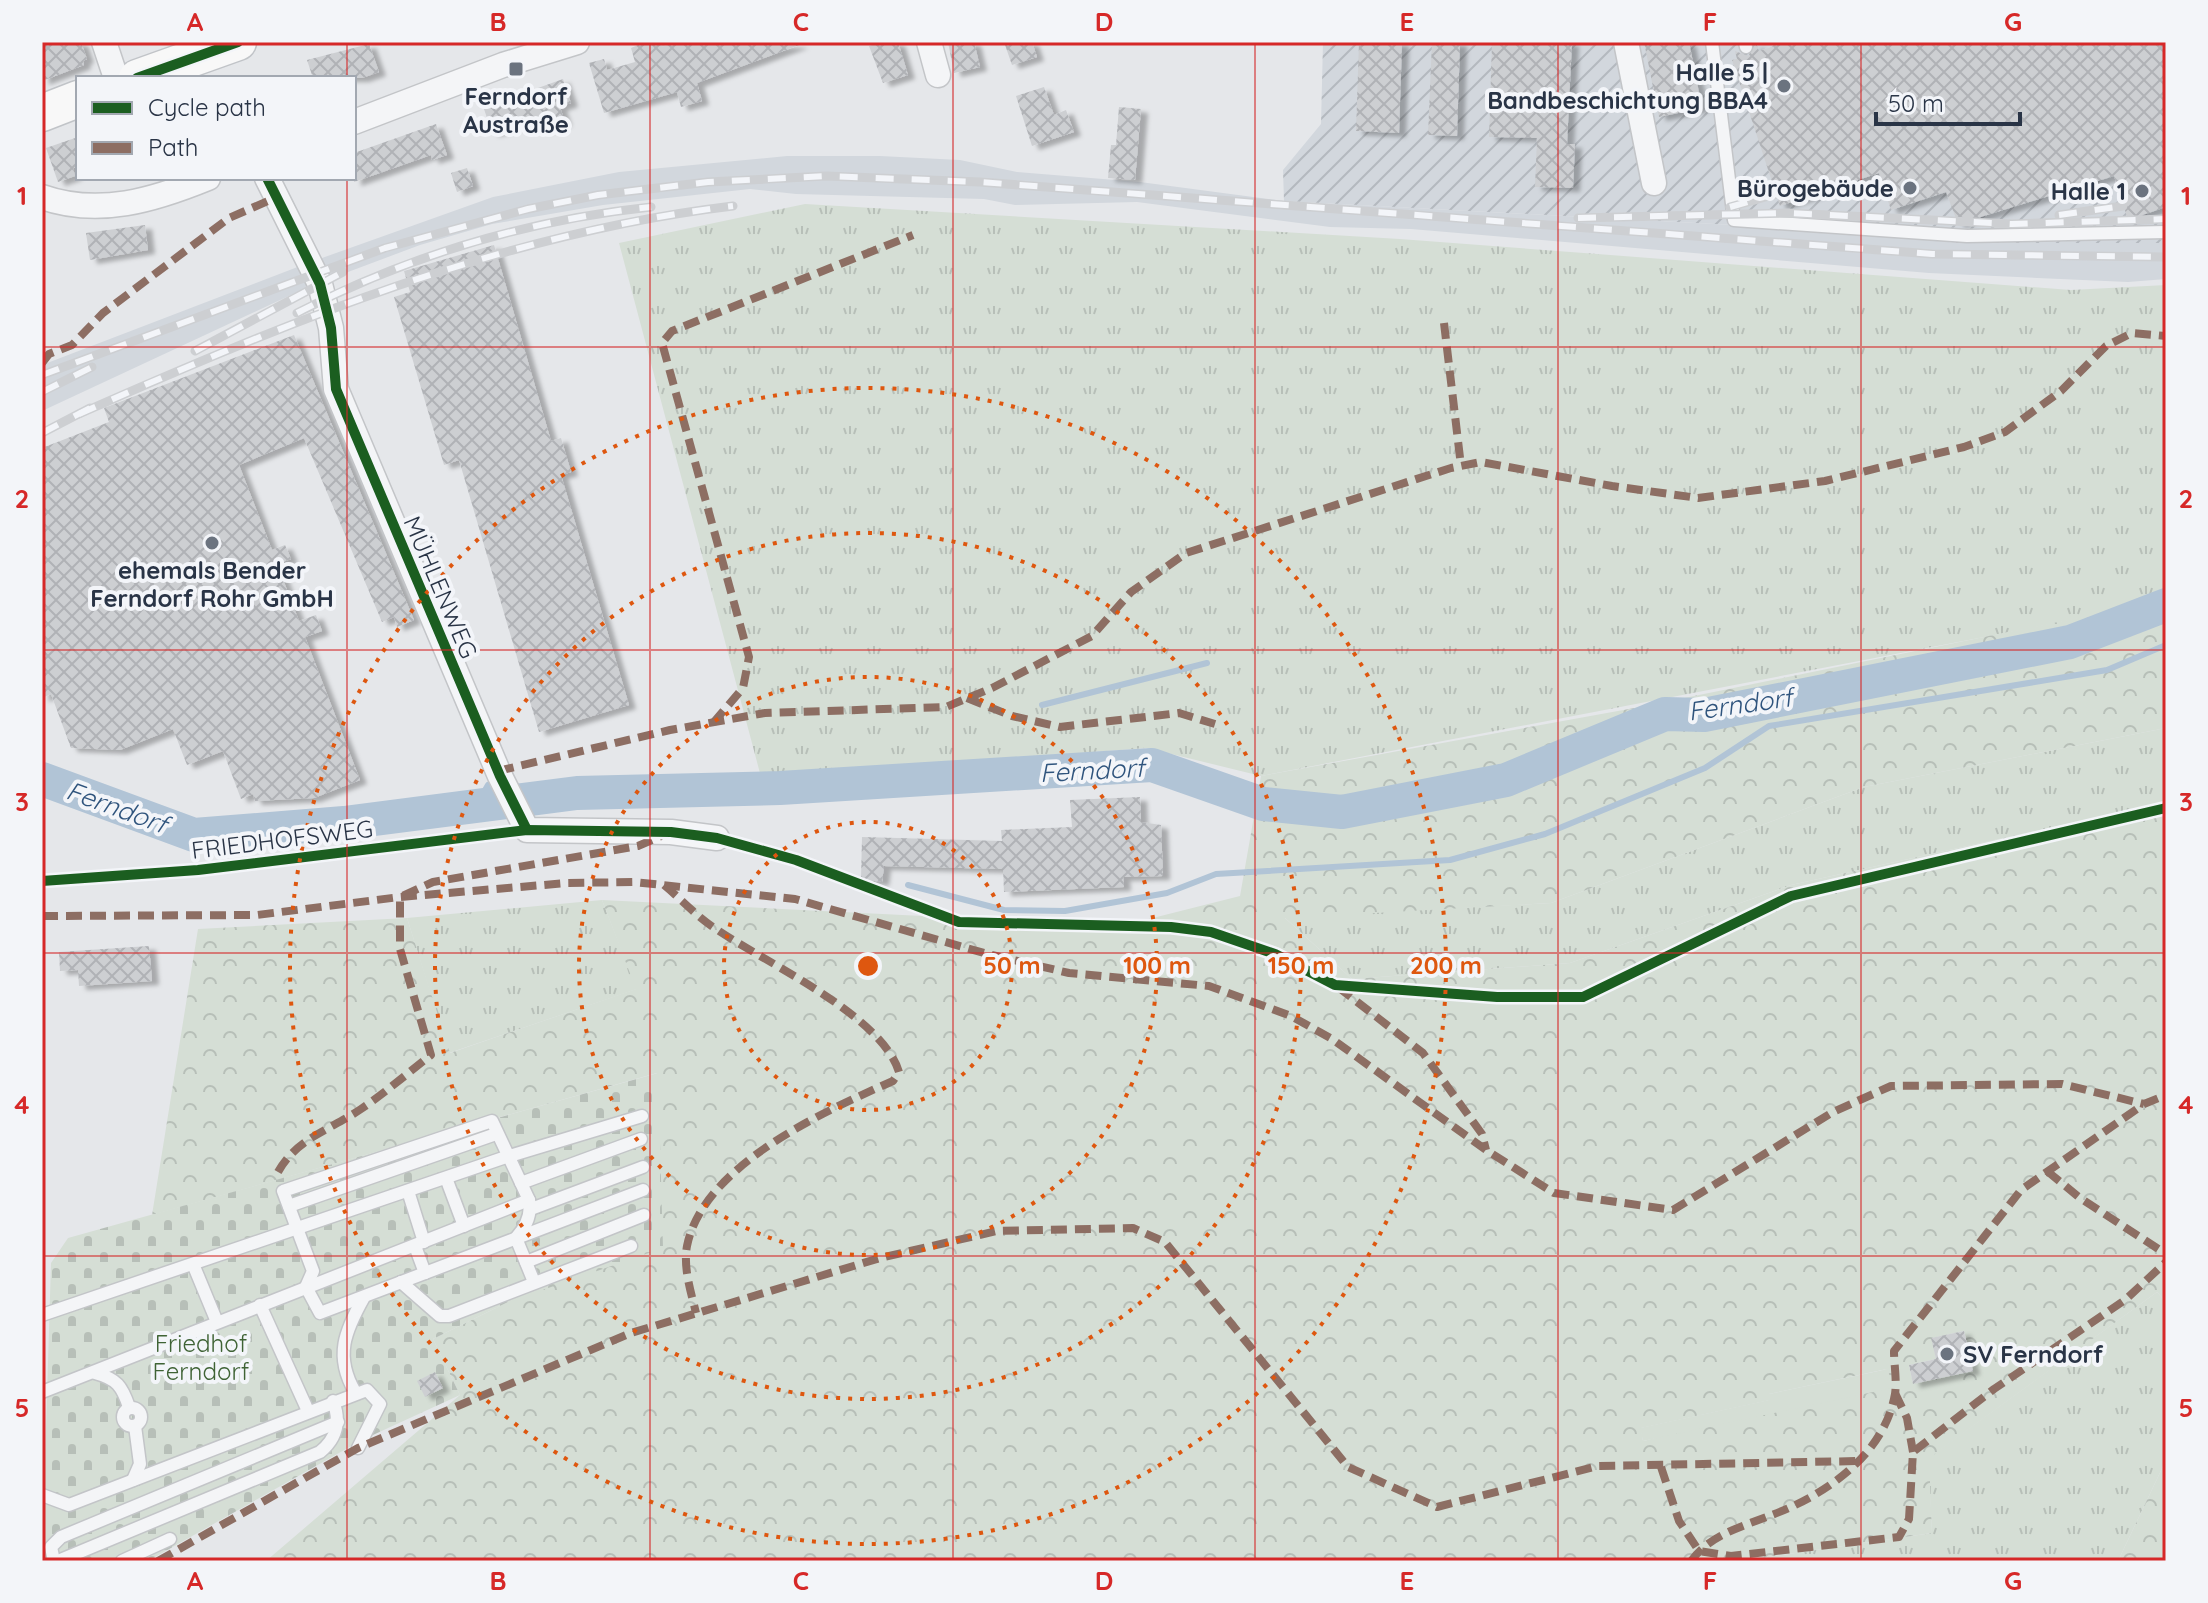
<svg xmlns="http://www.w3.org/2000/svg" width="2208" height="1603" viewBox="0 0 2208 1603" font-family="Quicksand,sans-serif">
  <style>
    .built { fill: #d2d7dd }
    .industrial { fill: url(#industrial-furrows) }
    .grass { fill: url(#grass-tufts) }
    .forest { fill: url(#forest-crowns); fill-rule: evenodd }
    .cemetery { fill: url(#cemetery-stones) }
    .pitch { fill: #d5ded5 }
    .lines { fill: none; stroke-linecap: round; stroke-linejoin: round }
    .stream { stroke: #b1c4d6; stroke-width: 6 }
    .river { stroke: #b1c4d6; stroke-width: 34 }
    .building { fill: url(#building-cross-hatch); filter: url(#shadow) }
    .lane-casing { stroke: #c3c5c8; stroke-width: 15 }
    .street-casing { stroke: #c3c5c8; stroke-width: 27 }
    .primary-casing { stroke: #c1c4c8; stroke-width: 39 }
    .path { stroke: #c3c5ca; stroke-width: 3; stroke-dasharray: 6 6; stroke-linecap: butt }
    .lane { stroke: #f4f5f7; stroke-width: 12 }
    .street { stroke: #f4f5f7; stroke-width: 24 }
    .primary { stroke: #f8f8f8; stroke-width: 36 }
    .rail-casing { stroke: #cdcfd2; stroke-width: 9 }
    .rail { stroke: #f3f5f9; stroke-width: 6; stroke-dasharray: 18; stroke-linecap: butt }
    .quiet { stroke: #8d6e63; stroke-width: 8; stroke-dasharray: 16 8; stroke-linecap: butt }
    .cycleway-casing { stroke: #f3f5f9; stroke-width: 15 }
    .cycleway { stroke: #1b5e20; stroke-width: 10 }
    .grid { fill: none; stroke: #d62828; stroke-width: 2; stroke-opacity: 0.55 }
    .ring { fill: none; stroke: #de570f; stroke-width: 4; stroke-dasharray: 4 8 }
    .poi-dot { fill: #6b737f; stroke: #f3f5f9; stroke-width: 3 }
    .labels { text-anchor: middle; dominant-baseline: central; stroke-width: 8; stroke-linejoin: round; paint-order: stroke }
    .poi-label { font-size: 24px; font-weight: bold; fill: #293446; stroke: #f3f5f9; text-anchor: end }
    .street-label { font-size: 24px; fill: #293446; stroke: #f3f5f9 }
    .park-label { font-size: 24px; fill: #3f6335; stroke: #f3f5f9 }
    .water-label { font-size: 26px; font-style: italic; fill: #2f547d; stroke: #f3f5f9 }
    .centre { fill: #de570f; stroke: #f3f5f9; stroke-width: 4 }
    .ring-label { font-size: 24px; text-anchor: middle; font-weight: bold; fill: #de570f; stroke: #f3f5f9; stroke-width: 8; stroke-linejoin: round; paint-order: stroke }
    .neatline { fill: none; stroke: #d62828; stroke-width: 3 }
    .grid-label { font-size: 26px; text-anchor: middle; font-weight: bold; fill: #d62828 }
  </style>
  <defs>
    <pattern id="industrial-furrows" width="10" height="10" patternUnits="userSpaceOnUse" patternTransform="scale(2)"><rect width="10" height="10" fill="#d2d7dd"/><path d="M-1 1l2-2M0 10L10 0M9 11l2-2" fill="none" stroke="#b4b9bf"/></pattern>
    <pattern id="grass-tufts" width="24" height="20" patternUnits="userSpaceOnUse" patternTransform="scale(2)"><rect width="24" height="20" fill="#d5ded5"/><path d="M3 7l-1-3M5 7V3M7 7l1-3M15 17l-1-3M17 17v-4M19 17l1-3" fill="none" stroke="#b7bfb8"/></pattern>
    <pattern id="forest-crowns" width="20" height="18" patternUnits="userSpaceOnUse" patternTransform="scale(2)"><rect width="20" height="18" fill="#d5ded5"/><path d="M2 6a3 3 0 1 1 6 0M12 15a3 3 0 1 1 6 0" fill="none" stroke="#b7bfb8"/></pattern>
    <pattern id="cemetery-stones" width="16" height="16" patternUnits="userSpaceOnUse" patternTransform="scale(2)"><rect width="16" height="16" fill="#d5ded5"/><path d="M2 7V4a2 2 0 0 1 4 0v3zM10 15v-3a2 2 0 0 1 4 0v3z" fill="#b7bfb8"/></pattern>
    <pattern id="building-cross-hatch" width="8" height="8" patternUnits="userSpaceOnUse" patternTransform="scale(2)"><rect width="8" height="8" fill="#cdcfd2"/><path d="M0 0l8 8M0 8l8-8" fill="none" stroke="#b0b2b6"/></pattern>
    <filter id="shadow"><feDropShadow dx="7" dy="4" stdDeviation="2" flood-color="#0004"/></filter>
  </defs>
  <rect width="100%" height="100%" fill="#e5e7ea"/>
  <polygon class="built" points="787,156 880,156 960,160 1017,172 1140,182 1284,201 1918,235 1953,243 2166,243 2166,279 2128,282 1929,273 1411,229 1330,227 1137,202 1015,205 984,199 796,194 750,189 603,205 492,224 420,245 308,287 42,411 42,365 308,263 493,197 619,172"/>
  <polygon class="industrial" points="1323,42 2166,42 2166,243 1953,243 1918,235 1284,201 1283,170 1321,124"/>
  <g class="grass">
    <polygon points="805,204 1400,239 2071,290 2166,285 2166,596 2149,604 2036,627 1261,776 1147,748 761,777 619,243"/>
    <polygon points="2166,728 2166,802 1791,885 1570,963 1352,979 1284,917 1551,903 1864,787"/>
    <polygon points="602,900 637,989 449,1053 407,918"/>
    <polygon points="2157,1292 2166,1302 2166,1460 2118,1561 1741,1561 1932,1533 1928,1458"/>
  </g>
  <g class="forest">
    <path d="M 2166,600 L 2166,728 L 1864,787 L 1551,903 L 1285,918 L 1352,979 L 1570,963 L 1791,885 L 2166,802 L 2166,1302 L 2157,1292 L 1929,1458 L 1932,1533 L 1741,1561 L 266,1561 L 460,1395 L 433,1339 L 508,1302 L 657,1073 L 152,1215 L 198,929 L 407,918 L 450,1053 L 636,989 L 602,900 L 1121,926 L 1240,896 L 1261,776 L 1640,707 ZM 1964,1331 L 1968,1347 L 1958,1350 L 1973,1371 L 1913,1383 L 1909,1365 L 1936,1359 L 1932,1338 ZM 1887,1369 L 1644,1441 L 1643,1441 L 1641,1428 L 1770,1400 L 1769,1394 Z"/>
    <polygon points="2166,1460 2166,1561 2118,1561"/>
  </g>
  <polygon class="cemetery" points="658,1073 663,1248 508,1302 433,1339 460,1395 362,1440 148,1561 42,1561 51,1263 68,1238"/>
  <polygon class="pitch" points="1888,1369 1892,1388 1643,1441 1640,1428 1769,1400 1769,1394"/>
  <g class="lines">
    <g class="stream">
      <polyline points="1042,705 1207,663"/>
      <polyline points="476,806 488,785"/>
      <polyline points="908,885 1004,910 1065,911 1167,893 1216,874 1450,860 1545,834 1705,768 1769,726 2107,670 2166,645"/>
    </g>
    <polyline class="river" points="42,779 194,835 344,823 577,793 780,788 1152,765 1263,804 1342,812 1506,780 1665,714 1704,715 2070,642 2166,605"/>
  </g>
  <g class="building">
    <polygon points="42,42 81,42 87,59 83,61 84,65 42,81"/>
    <polygon points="645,42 661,42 662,47 676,42 802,44 697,83 702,101 681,107 677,92 604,113 589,63 604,59 607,70 635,62 631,48"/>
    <polygon points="881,42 898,42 908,75 883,83 869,46"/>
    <polygon points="948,42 974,42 980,67 954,73"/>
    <polygon points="1004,42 1032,42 1037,57 1012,65"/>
    <polygon points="1359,42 1402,42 1399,133 1356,131"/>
    <polygon points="1432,42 1460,42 1457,136 1428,135"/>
    <polygon points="1492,42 1572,42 1567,144 1575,144 1573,188 1535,187 1537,138 1489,137"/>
    <polygon points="1644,42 1689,42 1702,108 1659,117"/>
    <polygon points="1787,42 2166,42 2166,207 2128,220 2114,176 1958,224 1946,192 1891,210 1879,173 1780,206 1732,60 1737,59 1735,51 1748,56 1756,43 1759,51"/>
    <polygon points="369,44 379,72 362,78 313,78 307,60"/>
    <polygon points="563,79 571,103 560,107 565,122 541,130 537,119 492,133 484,109 539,92 538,88"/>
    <polygon points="1044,87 1054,115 1066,110 1074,132 1032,146 1016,96"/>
    <polygon points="1119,107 1141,109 1135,180 1108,178 1111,145 1116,145"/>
    <polygon points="436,124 447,155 432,160 431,155 354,182 354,153"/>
    <polygon points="78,137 78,167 73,168 75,176 58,182 46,148"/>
    <polygon points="467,168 473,186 457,192 451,173"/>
    <polygon points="145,225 148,250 90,260 86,233"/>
    <polygon points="494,245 551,441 561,438 571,472 561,475 629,705 539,732 459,460 444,465 394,297 410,292 404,271"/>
    <polygon points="294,335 414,620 397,627 394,617 382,622 304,438 239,465 272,550 285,545 291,559 277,564 299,621 316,615 322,631 305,637 360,780 314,798 255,801 253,794 241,799 223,751 187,765 173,729 120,750 71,748 51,694 42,698 42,448 109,422 104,408"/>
    <polygon points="1140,797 1141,822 1161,825 1163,876 1123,877 1124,887 1004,892 1003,869 884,866 882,882 861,879 862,837 1002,841 1001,830 1072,827 1070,800"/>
    <polygon points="149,946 152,981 79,986 78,970 60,971 59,952"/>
    <polygon points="1964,1331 1973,1371 1913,1384 1909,1365 1936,1359 1931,1338"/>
    <polygon points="435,1372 443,1388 425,1397 417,1381"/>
  </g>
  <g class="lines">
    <defs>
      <g id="lane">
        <polyline points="1712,42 1734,220 1967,236 2166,232"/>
        <polyline points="1745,42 1746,47"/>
        <polyline points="446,1178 464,1226"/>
        <polyline points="521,1183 641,1139"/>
        <polyline points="408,1191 424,1242"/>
        <polyline points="289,1206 496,1134"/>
        <polyline points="531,1209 643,1167"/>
        <polyline points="415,1246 425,1273"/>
        <polyline points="526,1262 644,1215"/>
        <polyline points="193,1264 217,1322"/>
        <polyline points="401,1282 440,1316 449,1316 631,1246"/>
        <path d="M 306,1287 L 313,1271 L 283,1191 L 492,1121 L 529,1200 C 532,1215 526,1227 516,1238 L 534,1282"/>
        <polyline points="306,1287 320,1313 643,1190"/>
        <polyline points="260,1305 308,1411"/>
        <polyline points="42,1315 506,1157 642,1116"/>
        <path d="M 95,1373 C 117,1379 122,1386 129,1407"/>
        <polyline points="42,1392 529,1200"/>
        <path d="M 355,1392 C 334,1356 345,1331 364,1297"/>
        <circle cx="132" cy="1417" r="9"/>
        <polyline points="133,1480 140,1464 135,1426"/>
        <polyline points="42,1495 69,1505 367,1390 380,1404 358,1448"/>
        <polyline points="54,1561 51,1547 61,1537 338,1422"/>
        <path d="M 58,1561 L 320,1452 C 337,1438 341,1422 333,1401"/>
        <polyline points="122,1561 170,1539"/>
      </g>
      <g id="street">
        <polyline points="104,42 116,78"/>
        <polyline points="929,42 938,75"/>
        <polyline points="1626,42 1654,183"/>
        <polyline points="354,122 503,65 577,42"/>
        <polyline points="267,178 320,284 331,328 336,389 500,776 527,830 671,832 717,838"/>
        <path d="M 42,197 C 99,217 154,200 208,178"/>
      </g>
      <g id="primary">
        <polyline points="137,78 238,42"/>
        <polyline points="42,113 78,99"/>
      </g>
    </defs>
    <use href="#lane" class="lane-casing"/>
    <use href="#street" class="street-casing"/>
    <use href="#primary" class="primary-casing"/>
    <polyline class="path" points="42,881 198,870 503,833"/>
    <use href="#lane" class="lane"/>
    <use href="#street" class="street"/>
    <use href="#primary" class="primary"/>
    <defs>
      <g id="rail">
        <polyline points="1730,207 1776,194"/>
        <polyline points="2059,215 2123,206"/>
        <polyline points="1578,218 1788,213 2012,224 2166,219"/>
        <path d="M 297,313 C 408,256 527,220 651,207"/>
        <polyline points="195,351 343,272"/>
        <polyline points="42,375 385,248 528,209 598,195 708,182 826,176 980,182 1932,254 2166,257"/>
        <polyline points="42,392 92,367"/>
        <path d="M 79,414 C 289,321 504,233 733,206"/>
        <polyline points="42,433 90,408"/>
      </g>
    </defs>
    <use href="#rail" class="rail-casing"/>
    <use href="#rail" class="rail"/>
    <g class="quiet">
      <polyline points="1444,323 1461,466"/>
      <polyline points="42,363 49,354 72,345 103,313 229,218 277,197"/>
      <polyline points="967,698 1012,716 1060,727 1179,713 1215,724"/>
      <polyline points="713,723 743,688 749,657 662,343 672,331 913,235"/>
      <polyline points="498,771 670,730 765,713 946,707 992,688 1092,636 1131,592 1186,553 1451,468 1481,462 1612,486 1698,498 1825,481 1964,447 2005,432 2061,391 2106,346 2132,333 2166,336"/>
      <path d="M 664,885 C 681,899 697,917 716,929 C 764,962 882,1015 899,1072 L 893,1081 C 825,1111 703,1165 687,1246 C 683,1268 691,1292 696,1313"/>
      <polyline points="42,916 257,915 400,897 567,883 634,882 795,899 984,953 1069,973 1209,986 1291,1016 1332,1039 1486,1150 1554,1193 1673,1210 1833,1112 1891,1086 2062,1084 2144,1104"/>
      <polyline points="1338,987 1423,1053 1482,1134 1486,1150"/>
      <polyline points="2047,1171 2080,1198 2166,1254"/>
      <path d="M 278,1172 C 297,1138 330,1130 361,1109 C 386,1092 408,1073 431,1055 L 400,949 L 400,897 L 433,882 L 638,846 L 661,836"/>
      <polyline points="1895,1393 1907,1418 1913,1452"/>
      <polyline points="1661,1467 1679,1521 1699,1551 1731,1556 1899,1537 1909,1519 1913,1452 1994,1389 2125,1300 2166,1262"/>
      <polyline points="158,1561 358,1448 631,1333 880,1258 997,1231 1133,1228 1165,1242 1348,1467 1437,1507 1598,1466 1861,1461"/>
      <path d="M 1691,1561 C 1710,1535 1741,1527 1769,1516 C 1824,1496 1884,1456 1895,1394 C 1897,1380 1894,1364 1894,1351 L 2021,1190 L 2144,1104 L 2166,1095"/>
    </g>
    <defs>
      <g id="cycleway">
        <polyline points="137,78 238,42"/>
        <polyline points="267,178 320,284 331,328 336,389 500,776 527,830"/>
        <polyline points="42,881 198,870 527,830 671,832 717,838 796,860 959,922 1171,927 1211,932 1275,954 1335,985 1497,997 1583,997 1791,896 2166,808"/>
      </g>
    </defs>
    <use href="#cycleway" class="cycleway-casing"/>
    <use href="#cycleway" class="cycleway"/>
  </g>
  <path class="grid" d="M 347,42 L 347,78M 650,42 L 650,1561M 953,42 L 953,1561M 1255,42 L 1255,1561M 1558,42 L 1558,1561M 1861,42 L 1861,1561M 347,178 L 347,1561M 42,347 L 2166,347M 42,650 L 2166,650M 42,953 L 2166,953M 42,1256 L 2166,1256"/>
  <g class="ring">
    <circle cx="868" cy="966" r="144"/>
    <circle cx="868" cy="966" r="289"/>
    <circle cx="868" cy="966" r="433"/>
    <circle cx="868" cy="966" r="578"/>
  </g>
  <g class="poi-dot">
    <rect x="508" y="61" width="16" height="16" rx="4"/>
    <circle cx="1784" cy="86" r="8"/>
    <circle cx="1910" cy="188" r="8"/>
    <circle cx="2142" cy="191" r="8"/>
    <circle cx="212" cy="543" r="8"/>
    <circle cx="1947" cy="1354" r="8"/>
  </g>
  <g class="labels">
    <g class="poi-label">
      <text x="1768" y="72">Halle 5 |<tspan x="1768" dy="28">Bandbeschichtung BBA4</tspan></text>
      <text x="516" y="96" text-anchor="middle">Ferndorf<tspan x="516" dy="28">Austraße</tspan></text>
      <text x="1894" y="188">Bürogebäude</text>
      <text x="2126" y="191">Halle 1</text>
      <text x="212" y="570" text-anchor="middle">ehemals Bender<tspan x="212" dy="28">Ferndorf Rohr GmbH</tspan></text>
      <text x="1963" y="1354" text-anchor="start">SV Ferndorf</text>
    </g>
    <g class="street-label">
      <text transform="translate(441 587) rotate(67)">MÜHLENWEG</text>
      <text transform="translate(282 839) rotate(-7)">FRIEDHOFSWEG</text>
    </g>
    <g class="park-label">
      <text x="201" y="1343">Friedhof<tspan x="201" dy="28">Ferndorf</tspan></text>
    </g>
    <g class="water-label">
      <text transform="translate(1740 704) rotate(-8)">Ferndorf</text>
      <text transform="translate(1092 770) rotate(-3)">Ferndorf</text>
      <text transform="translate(117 807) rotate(20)">Ferndorf</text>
    </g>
  </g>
  <circle cx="868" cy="966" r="12" class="centre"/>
  <g class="ring-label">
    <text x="1012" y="974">50 m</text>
    <text x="1157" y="974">100 m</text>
    <text x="1301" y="974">150 m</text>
    <text x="1446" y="974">200 m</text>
  </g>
  <rect width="2208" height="1603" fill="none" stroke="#f3f5f9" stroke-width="88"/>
  <rect x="76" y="76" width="280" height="104" fill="#f3f5f9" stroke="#a2a8b1" stroke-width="2"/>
  <rect x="92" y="102" width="40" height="12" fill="#1b5e20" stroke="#a2a8b1" stroke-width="2"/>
  <text x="148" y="116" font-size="24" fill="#293446">Cycle path</text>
  <rect x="92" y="142" width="40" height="12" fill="#8d6e63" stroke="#a2a8b1" stroke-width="2"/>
  <text x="148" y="156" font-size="24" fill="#293446">Path</text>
  <path d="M1876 112v12h144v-12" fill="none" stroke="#293446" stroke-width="4"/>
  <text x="1888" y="112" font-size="24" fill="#293446" stroke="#f3f5f9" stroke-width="6" paint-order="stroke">50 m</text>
  <rect x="44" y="44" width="2120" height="1515" class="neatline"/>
  <g class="grid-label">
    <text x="195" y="31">A</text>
    <text x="498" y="31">B</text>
    <text x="801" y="31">C</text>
    <text x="1104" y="31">D</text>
    <text x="1407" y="31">E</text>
    <text x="1710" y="31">F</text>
    <text x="2013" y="31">G</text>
    <text x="22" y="205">1</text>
    <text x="2186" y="205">1</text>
    <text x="22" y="508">2</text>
    <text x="2186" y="508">2</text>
    <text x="22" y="811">3</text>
    <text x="2186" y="811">3</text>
    <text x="22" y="1114">4</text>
    <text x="2186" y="1114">4</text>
    <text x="22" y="1417">5</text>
    <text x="2186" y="1417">5</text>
    <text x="195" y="1590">A</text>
    <text x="498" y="1590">B</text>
    <text x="801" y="1590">C</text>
    <text x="1104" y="1590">D</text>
    <text x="1407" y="1590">E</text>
    <text x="1710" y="1590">F</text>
    <text x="2013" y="1590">G</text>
  </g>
</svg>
